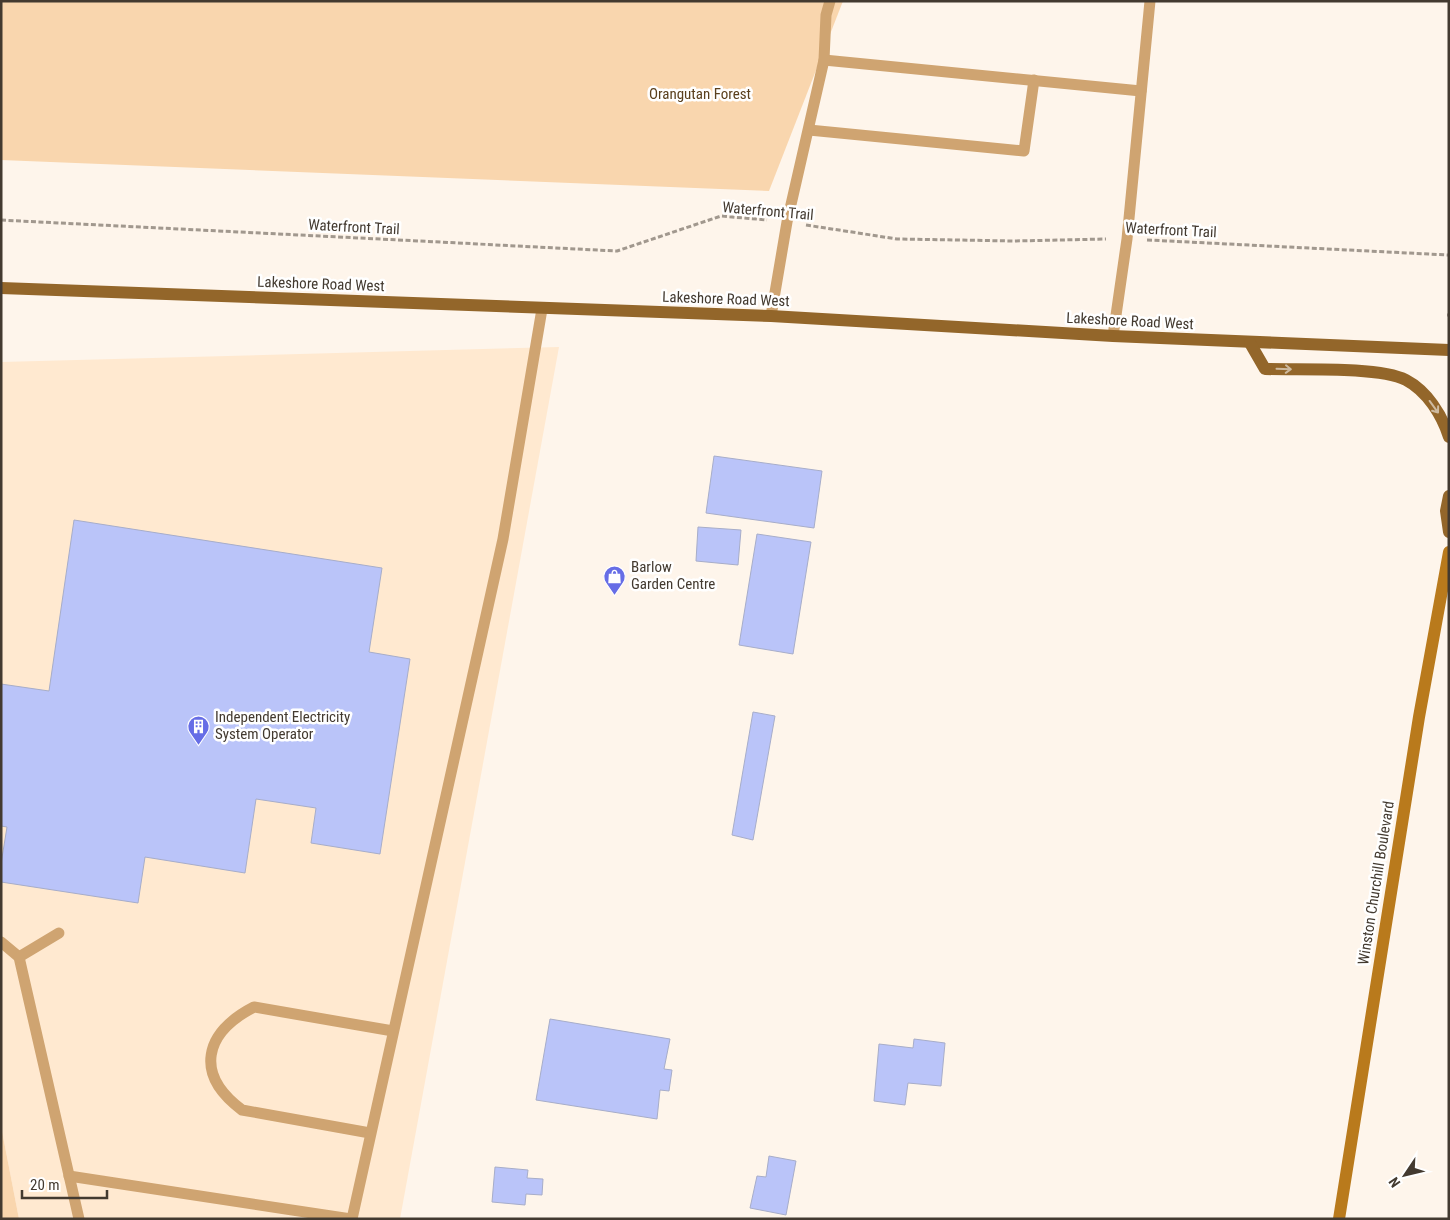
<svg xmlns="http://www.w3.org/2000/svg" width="1450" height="1220" viewBox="0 0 1450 1220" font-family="'Roboto Condensed',sans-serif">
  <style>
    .built { fill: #ffe9d0 }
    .green { fill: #f9d6ae }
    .building { fill: #bac4f9; stroke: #a7adc9 }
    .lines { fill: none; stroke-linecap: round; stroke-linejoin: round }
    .path { stroke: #a1988e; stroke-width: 3; stroke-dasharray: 5 2.5; stroke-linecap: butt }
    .service { stroke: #cfa471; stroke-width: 11 }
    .secondary { stroke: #b97a1c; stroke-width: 12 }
    .primary { stroke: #93662a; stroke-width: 12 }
    .oneway { stroke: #ceba9f }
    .labels { text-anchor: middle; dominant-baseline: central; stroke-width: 5; stroke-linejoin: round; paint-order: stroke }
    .park-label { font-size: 15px; fill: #5b401d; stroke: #fff }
    .street-label { font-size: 15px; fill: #433a30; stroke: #fff }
    .poi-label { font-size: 15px; fill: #433a30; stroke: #fff; text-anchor: start }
  </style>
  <rect width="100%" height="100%" fill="#fef5eb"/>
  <polygon class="built" points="559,347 400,1219 19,1219 1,1126 1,362"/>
  <g class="green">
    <polygon points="1,1 843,1 769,191 1,160"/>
    <polygon points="1,1126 19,1219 1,1219"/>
  </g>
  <g class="building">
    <polygon points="714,456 822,471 814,528 706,513"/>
    <polygon points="74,520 382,568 369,652 410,659 380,854 311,843 316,808 256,799 245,873 145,857 138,903 1,882 1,864 7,827 1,826 1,684 49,691"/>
    <polygon points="698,527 741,530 738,565 696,561"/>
    <polygon points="757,534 811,542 793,654 739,645"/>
    <polygon points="753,712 775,716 753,840 732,835"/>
    <polygon points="550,1019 670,1039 664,1069 672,1070 669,1091 660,1090 657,1119 536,1100"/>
    <polygon points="914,1039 945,1043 941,1086 908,1083 905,1105 874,1101 879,1044 913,1048"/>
    <polygon points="769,1156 796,1161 786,1215 750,1208 757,1176 766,1177"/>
    <polygon points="495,1167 528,1170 527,1178 543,1179 542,1195 526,1194 525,1205 492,1202"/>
  </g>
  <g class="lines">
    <g class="path">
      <polyline points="1,220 617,251 721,216 767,220"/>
      <polyline points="806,225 897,239 1014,241 1106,239"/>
      <polyline points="1147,240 1449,255"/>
      <polyline points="1447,315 1449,315"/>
    </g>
    <g class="service">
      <polyline points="824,60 1141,91"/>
      <polyline points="809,130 1024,151 1034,80"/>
      <polyline points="771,316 787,222 824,60 826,15 830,1"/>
      <polyline points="1113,336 1127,239 1150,1"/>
      <polyline points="1,942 19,957 79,1219"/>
      <polyline points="19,957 59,933"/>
      <path d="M 370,1133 L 242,1110 C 194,1074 204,1033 254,1007 L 393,1031"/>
      <polyline points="69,1176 351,1219"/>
      <polyline points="352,1219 503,539 542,309"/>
    </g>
    <polyline class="secondary" points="1339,1219 1419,717 1449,552"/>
    <g class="primary">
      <polyline points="1,288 771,316 1113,336 1449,350"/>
      <path d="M 1250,343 L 1265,369 C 1298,370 1379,366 1406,380 C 1427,391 1442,415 1449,437"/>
      <polyline points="1449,496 1446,511 1449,532"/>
    </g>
  </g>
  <defs><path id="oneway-shaft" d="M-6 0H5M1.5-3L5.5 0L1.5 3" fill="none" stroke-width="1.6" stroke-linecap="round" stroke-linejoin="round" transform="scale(1.25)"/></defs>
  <g class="oneway">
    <use href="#oneway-shaft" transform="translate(1284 369) rotate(2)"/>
    <use href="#oneway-shaft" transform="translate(1434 407) rotate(54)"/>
  </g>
  <defs>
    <symbol id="shop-pin" viewBox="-11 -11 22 30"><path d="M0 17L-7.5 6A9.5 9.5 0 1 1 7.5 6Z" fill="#666de6" stroke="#fff"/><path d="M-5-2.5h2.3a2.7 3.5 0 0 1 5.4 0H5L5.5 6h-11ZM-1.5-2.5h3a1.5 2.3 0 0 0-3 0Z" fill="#fff"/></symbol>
    <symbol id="building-pin" viewBox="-11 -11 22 30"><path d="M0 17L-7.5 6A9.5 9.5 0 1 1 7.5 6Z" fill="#666de6" stroke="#fff"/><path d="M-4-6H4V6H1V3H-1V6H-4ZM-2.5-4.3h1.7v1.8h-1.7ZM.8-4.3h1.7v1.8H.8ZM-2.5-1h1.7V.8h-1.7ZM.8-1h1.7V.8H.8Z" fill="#fff"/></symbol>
  </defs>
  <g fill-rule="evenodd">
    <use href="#shop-pin" x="602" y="564" width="25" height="34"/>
    <use href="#building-pin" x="186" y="714" width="25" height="34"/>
  </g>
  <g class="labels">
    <g class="park-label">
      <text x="700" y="94">Orangutan Forest</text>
    </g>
    <g class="street-label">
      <text transform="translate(768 211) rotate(5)">Waterfront Trail</text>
      <text transform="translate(354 227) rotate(3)">Waterfront Trail</text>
      <text transform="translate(1171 230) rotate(3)">Waterfront Trail</text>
      <text transform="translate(321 284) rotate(2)">Lakeshore Road West</text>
      <text transform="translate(726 299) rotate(2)">Lakeshore Road West</text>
      <text transform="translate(1130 321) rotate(3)">Lakeshore Road West</text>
      <text transform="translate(1376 883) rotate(-81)">Winston Churchill Boulevard</text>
    </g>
    <g class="poi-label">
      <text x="631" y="567">Barlow<tspan x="631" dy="17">Garden Centre</tspan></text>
      <text x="215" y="717">Independent Electricity<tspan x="215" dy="17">System Operator</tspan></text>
    </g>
  </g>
  <rect width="1450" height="1220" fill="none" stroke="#433a30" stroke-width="5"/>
  <g transform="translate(1405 1175) rotate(235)" stroke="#ffffff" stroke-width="4" paint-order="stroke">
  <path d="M0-4L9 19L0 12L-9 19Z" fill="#433a30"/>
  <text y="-8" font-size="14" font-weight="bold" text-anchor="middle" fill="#433a30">N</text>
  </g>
  <path d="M22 1190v8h85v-8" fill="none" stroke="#433a30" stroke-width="2.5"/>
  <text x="30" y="1190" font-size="15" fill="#433a30" stroke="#ffffff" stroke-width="4" paint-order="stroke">20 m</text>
</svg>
